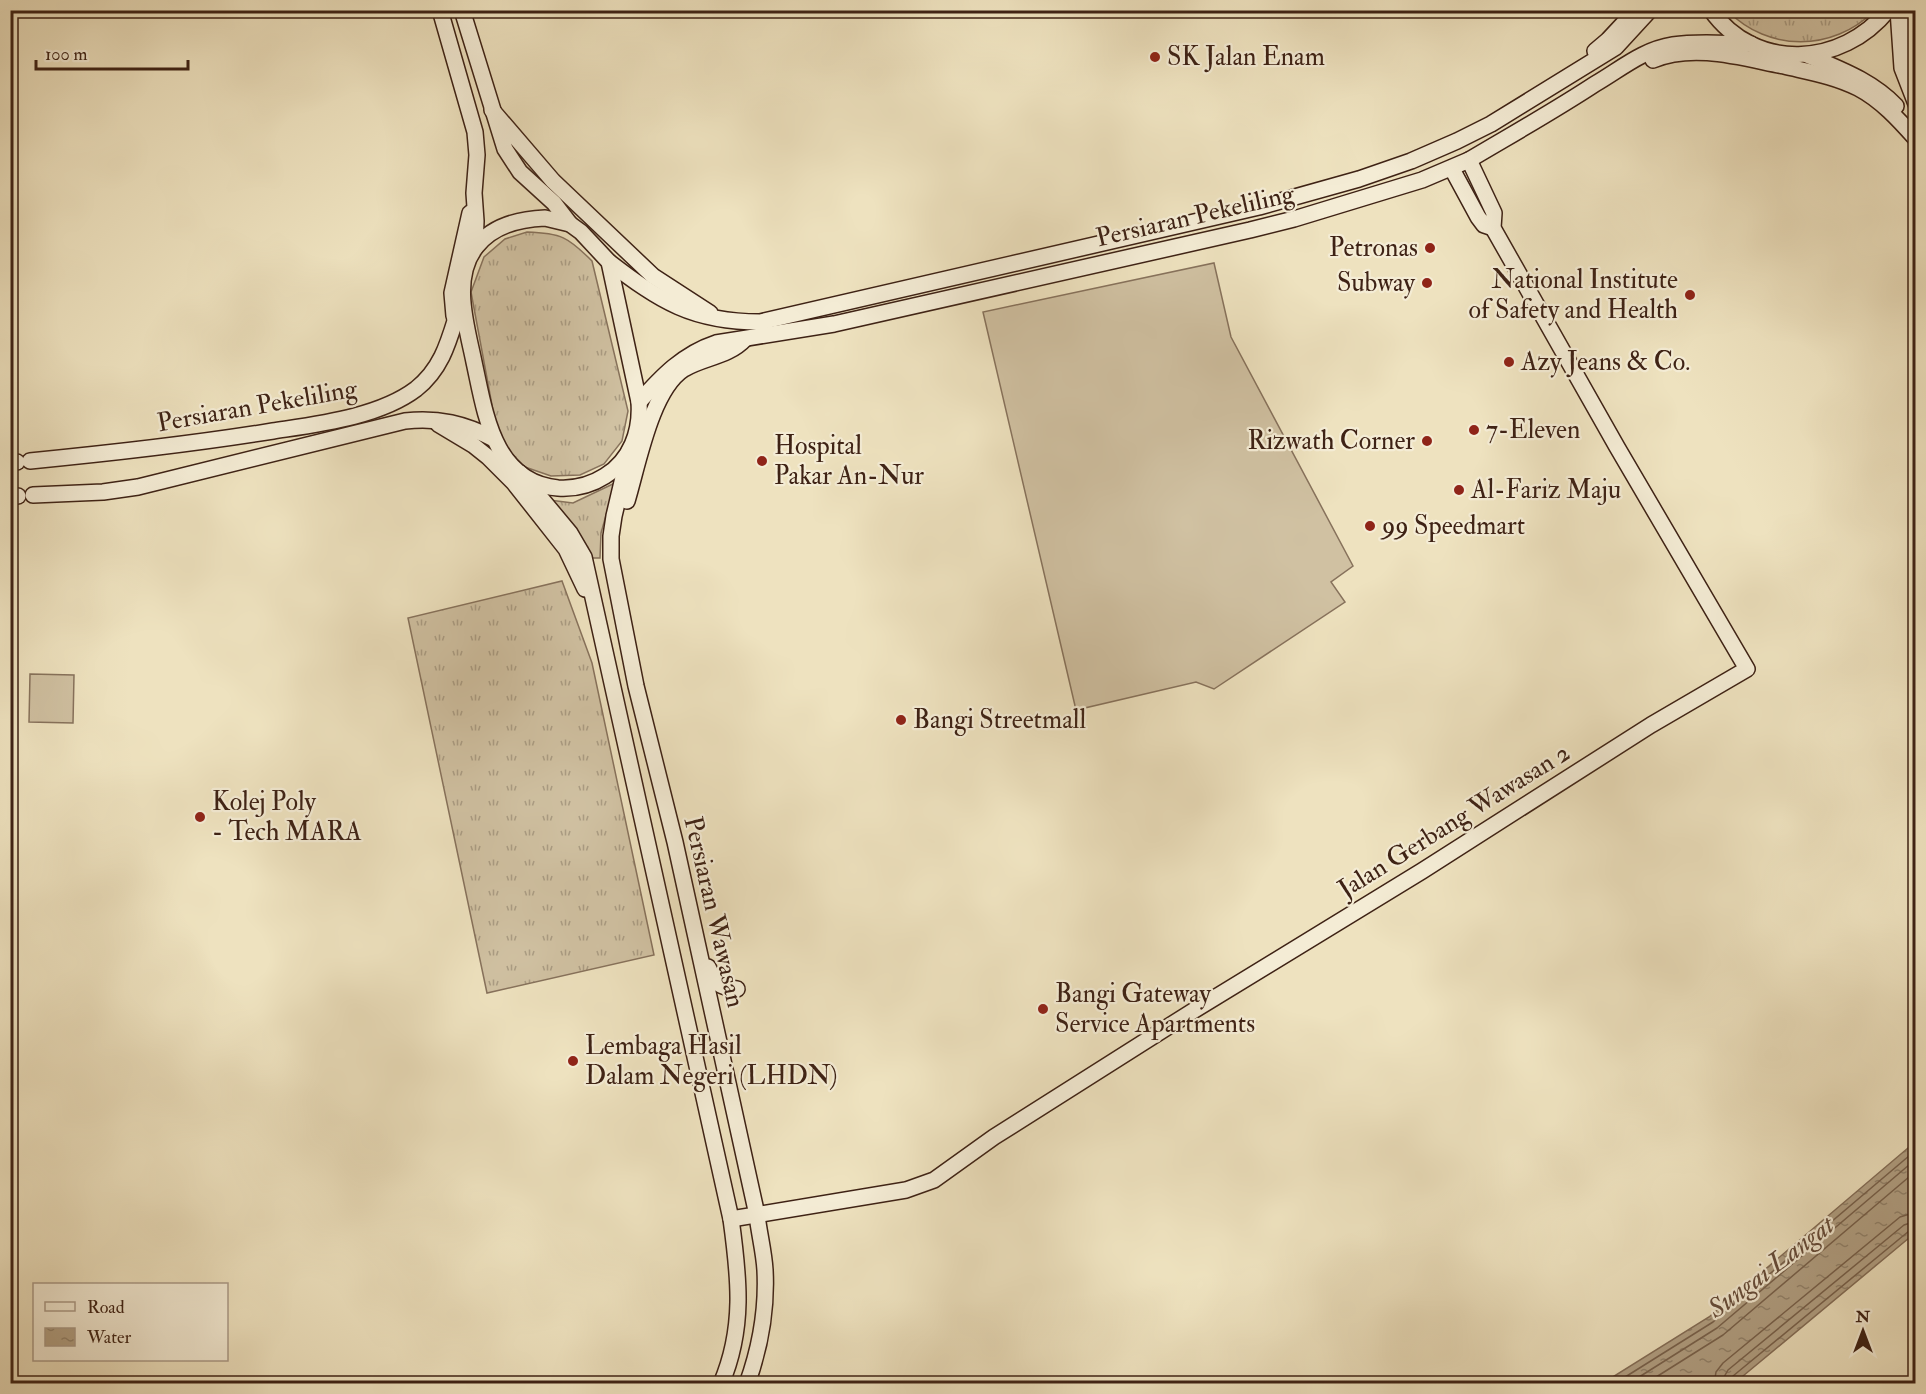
<svg xmlns="http://www.w3.org/2000/svg" width="1926" height="1394" viewBox="0 0 1926 1394" font-family="'IM FELL Double Pica',serif">
  <style>
    .grass { fill: url(#grass-tufts); stroke: #87725c; stroke-width: 1.5 }
    .pitch { fill: #d0c1a2; stroke: #87725c; stroke-width: 1.5 }
    .water { fill: url(#water-ripples); stroke: #846e58; stroke-width: 1.5 }
    .lines { fill: none; stroke-linecap: round; stroke-linejoin: round }
    .shore { stroke: #78624d; stroke-width: 1.5 }
    .secondary-casing { stroke: #3e2215; stroke-width: 18 }
    .secondary { stroke: #f4ecd5; stroke-width: 15 }
    .poi-dot { fill: #8f2418; stroke: #f4ecd5; stroke-width: 2 }
    .labels { text-anchor: middle; dominant-baseline: central; stroke-width: 4.5; stroke-linejoin: round; paint-order: stroke }
    .poi-label { font-size: 26px; fill: #3e2215; stroke: #f4ecd5; text-anchor: start }
    .street-label { font-size: 26px; fill: #3e2215; stroke: #f4ecd5 }
    .water-label { font-size: 27px; font-style: italic; fill: #674e3c; stroke: #f4ecd5 }
  </style>
  <defs>
    <pattern id="grass-tufts" width="24" height="20" patternUnits="userSpaceOnUse" patternTransform="scale(1.5)"><rect width="24" height="20" fill="#d0c1a2"/><path d="M3 7l-1-3M5 7V3M7 7l1-3M15 17l-1-3M17 17v-4M19 17l1-3" fill="none" stroke="#aa9c83"/></pattern>
    <pattern id="water-ripples" width="26" height="14" patternUnits="userSpaceOnUse" patternTransform="scale(1.5)"><rect width="26" height="14" fill="#b2a185"/><path d="M2 4q2-2 4 0t4 0M15 11q2-2 4 0t4 0" fill="none" stroke="#92836c"/></pattern>
  </defs>
  <rect width="100%" height="100%" fill="#eee2bf"/>
  <filter id="stains"><feTurbulence type="fractalNoise" baseFrequency=".00333" numOctaves="4"/><feColorMatrix values="0 0 0 0 .2 0 0 0 0 .09 0 0 0 0 .02 0 0 0 .5 -.17"/></filter>
  <radialGradient id="worn" r=".72"><stop offset=".6" stop-color="#630" stop-opacity="0"/><stop offset="1" stop-color="#630" stop-opacity=".3"/></radialGradient>
  <g class="grass">
    <path d="M 1728,11 L 1874,11 C 1833,52 1768,52 1728,11 Z"/>
    <path d="M 527,232 C 561,233 568,237 592,261 L 628,411 L 622,441 L 604,464 L 580,475 L 551,476 L 525,467 L 508,450 L 497,432 L 471,292 L 484,257 L 505,239 Z"/>
    <polygon points="615,483 601,533 600,558 592,558 581,541 541,499 573,503"/>
    <polygon points="562,581 592,663 654,955 487,993 408,618"/>
  </g>
  <g class="pitch">
    <polygon points="1214,263 1231,337 1353,566 1331,582 1345,602 1214,689 1196,682 1076,710 983,312"/>
    <polygon points="30,674 74,675 73,723 29,722"/>
  </g>
  <polygon class="water" points="1915,1142 1915,1233 1737,1381 1732,1384 1603,1383 1709,1317"/>
  <g class="lines">
    <g class="shore">
      <polyline points="1614,1384 1713,1322 1916,1150"/>
      <polyline points="1628,1384 1717,1328 1916,1159"/>
      <polyline points="1645,1384 1723,1335 1916,1171"/>
      <polyline points="1714,1384 1716,1372 1723,1363 1900,1217 1916,1212"/>
      <polyline points="1723,1384 1724,1377 1728,1370 1904,1225 1916,1221"/>
      <polyline points="1730,1384 1733,1376 1909,1231 1916,1229"/>
    </g>
    <defs>
      <g id="secondary">
        <polyline points="440,10 475,132 477,155 474,193 476,221 475,248"/>
        <polyline points="462,10 505,149 520,172 554,203 570,224"/>
        <path d="M 1711,10 C 1755,72 1842,67 1888,10"/>
        <polyline points="1898,10 1902,68 1916,104"/>
        <polyline points="1909,46 1911,10"/>
        <polyline points="1595,51 1608,40 1636,10"/>
        <path d="M 1807,55 C 1839,69 1871,80 1896,106"/>
        <path d="M 1653,60 C 1694,43 1742,58 1784,66 C 1809,72 1834,76 1858,88 C 1881,100 1899,120 1916,139"/>
        <polyline points="492,110 553,181 653,276 710,313"/>
        <polyline points="1452,169 1478,217 1484,225 1493,228"/>
        <path d="M 545,218 L 570,224 L 581,232 L 609,262 L 639,402 C 641,431 631,460 605,476 C 591,485 574,489 558,488 C 493,482 485,412 474,362 C 467,327 451,279 476,247 C 492,226 519,219 545,218 Z"/>
        <path d="M 609,262 C 660,301 692,322 760,322 L 1259,207 L 1359,179 L 1411,161 L 1457,141 L 1491,124 L 1616,47 L 1650,10"/>
        <polyline points="454,316 452,293 470,213"/>
        <path d="M 639,402 C 662,376 683,354 716,343 L 834,324 L 1250,230 L 1294,219 L 1422,180 L 1469,160 C 1511,135 1554,111 1595,84 C 1621,69 1642,50 1673,45 C 1698,41 1725,44 1751,44"/>
        <polyline points="438,424 473,445 488,457 514,483 566,549 585,589"/>
        <path d="M 629,452 L 614,516 L 611,536 L 611,559 L 636,686 L 675,842 L 757,1215 C 759,1233 764,1252 765,1270 C 767,1309 760,1348 747,1384"/>
        <path d="M 30,461 C 112,453 193,444 273,431 C 318,424 379,417 416,389 C 445,366 450,335 461,302"/>
        <polyline points="10,462 17,462"/>
        <path d="M 520,473 L 570,533 L 584,557 L 731,1219 C 739,1277 745,1328 721,1384"/>
        <path d="M 33,495 L 103,492 L 138,487 L 405,421 C 438,417 465,424 494,439"/>
        <polyline points="10,496 18,496"/>
        <path d="M 627,501 C 638,465 651,390 684,369 C 704,357 728,357 745,339"/>
        <path d="M 708,967 C 716,984 718,987 737,989"/>
        <polyline points="731,1219 906,1190 934,1180 994,1137 1193,1011 1422,871 1651,725 1747,669 1617,447 1493,228 1494,213 1469,160"/>
      </g>
    </defs>
    <use href="#secondary" class="secondary-casing"/>
    <use href="#secondary" class="secondary"/>
  </g>
  <g class="poi-dot">
    <circle cx="1155" cy="57" r="6"/>
    <circle cx="1430" cy="248" r="6"/>
    <circle cx="1427" cy="283" r="6"/>
    <circle cx="1690" cy="295" r="6"/>
    <circle cx="1509" cy="362" r="6"/>
    <circle cx="1474" cy="430" r="6"/>
    <circle cx="1427" cy="441" r="6"/>
    <circle cx="762" cy="461" r="6"/>
    <circle cx="1459" cy="490" r="6"/>
    <circle cx="1370" cy="526" r="6"/>
    <circle cx="901" cy="720" r="6"/>
    <circle cx="200" cy="817" r="6"/>
    <circle cx="1043" cy="1009" r="6"/>
    <circle cx="573" cy="1061" r="6"/>
  </g>
  <g class="labels">
    <g class="poi-label">
      <text x="1167" y="57">SK Jalan Enam</text>
      <text x="1418" y="248" text-anchor="end">Petronas</text>
      <text x="1678" y="280" text-anchor="end">National Institute<tspan x="1678" dy="30">of Safety and Health</tspan></text>
      <text x="1415" y="283" text-anchor="end">Subway</text>
      <text x="1521" y="362">Azy Jeans &amp; Co.</text>
      <text x="1486" y="430">7-Eleven</text>
      <text x="1415" y="441" text-anchor="end">Rizwath Corner</text>
      <text x="774" y="446">Hospital<tspan x="774" dy="30">Pakar An-Nur</tspan></text>
      <text x="1471" y="490">Al-Fariz Maju</text>
      <text x="1382" y="526">99 Speedmart</text>
      <text x="913" y="720">Bangi Streetmall</text>
      <text x="212" y="802">Kolej Poly<tspan x="212" dy="30">- Tech MARA</tspan></text>
      <text x="1055" y="994">Bangi Gateway<tspan x="1055" dy="30">Service Apartments</tspan></text>
      <text x="585" y="1046">Lembaga Hasil<tspan x="585" dy="30">Dalam Negeri (LHDN)</tspan></text>
    </g>
    <g class="street-label">
      <text transform="translate(1195 216) rotate(-13)">Persiaran Pekeliling</text>
      <text transform="translate(257 406) rotate(-10)">Persiaran Pekeliling</text>
      <text transform="translate(1454 821) rotate(-32)">Jalan Gerbang Wawasan 2</text>
      <text transform="translate(714 912) rotate(77)">Persiaran Wawasan</text>
    </g>
    <g class="water-label">
      <text transform="translate(1771 1267) rotate(-37)">Sungai Langat</text>
    </g>
  </g>
  <rect width="1926" height="1394" fill="none" stroke="#eee2bf" stroke-width="36"/>
  <rect x="12" y="12" width="1902" height="1370" fill="none" stroke="#3e2215" stroke-width="3"/>
  <rect x="18" y="18" width="1890" height="1358" fill="none" stroke="#3e2215" stroke-width="1.5"/>
  <rect x="33" y="1283" width="195" height="78" fill="#f4ecd5" stroke="#ab9b88" stroke-width="1.5"/>
  <rect x="45" y="1302" width="30" height="9" fill="#f4ecd5" stroke="#ab9b88" stroke-width="1.5"/>
  <text x="87" y="1313" font-size="18" fill="#3e2215">Road</text>
  <rect x="45" y="1328" width="30" height="18" fill="url(#water-ripples)" stroke="#ab9b88" stroke-width="1.5"/>
  <text x="87" y="1343" font-size="18" fill="#3e2215">Water</text>
  <g transform="translate(1863 1331)" stroke="#f4ecd5" stroke-width="4.5" paint-order="stroke">
  <path d="M0-4.5L10 22L0 15L-10 22Z" fill="#3e2215"/>
  <text y="-9" font-size="16" font-weight="bold" text-anchor="middle" fill="#3e2215">N</text>
  </g>
  <path d="M36 60v9h152v-9" fill="none" stroke="#3e2215" stroke-width="3"/>
  <text x="45" y="60" font-size="18" fill="#3e2215" stroke="#f4ecd5" stroke-width="4.5" paint-order="stroke">100 m</text>
  <rect width="100%" height="100%" filter="url(#stains)"/>
  <rect width="100%" height="100%" fill="url(#worn)"/>
</svg>
